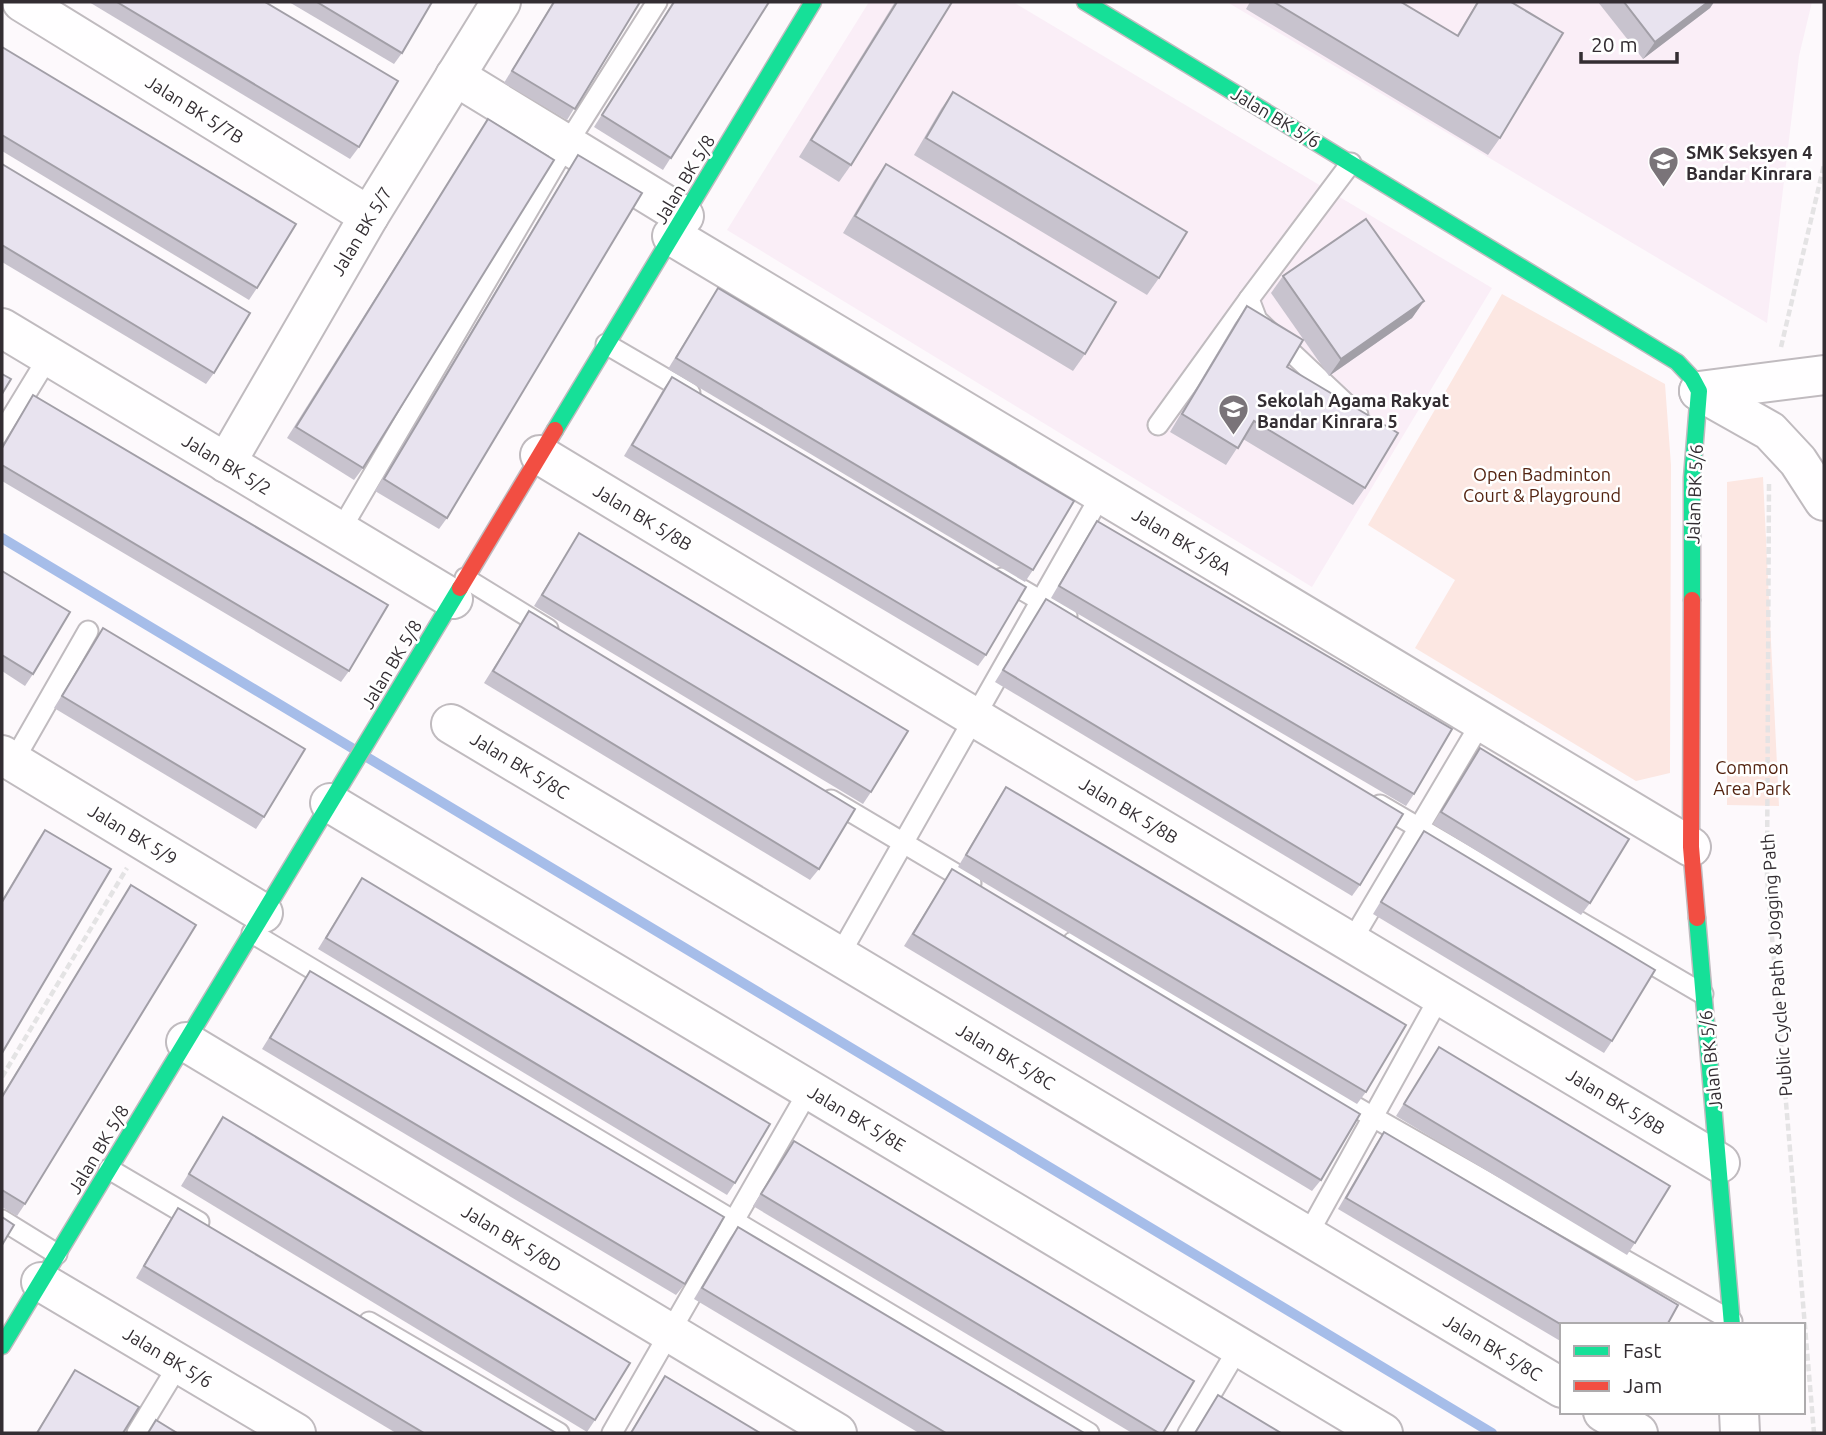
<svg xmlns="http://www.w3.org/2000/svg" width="1826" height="1435" viewBox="0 0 1826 1435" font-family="Ubuntu,sans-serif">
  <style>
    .built { fill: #faeef7 }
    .green { fill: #fce7e2 }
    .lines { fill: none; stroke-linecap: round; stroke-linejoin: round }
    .stream { stroke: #a6bde9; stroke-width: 10 }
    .lane-casing { stroke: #c0bbbf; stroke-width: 23 }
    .street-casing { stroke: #c0bbbf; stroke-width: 42 }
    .fast-casing { stroke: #c0bbbf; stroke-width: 19 }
    .jam-casing { stroke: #c0bbbf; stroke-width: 19 }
    .path { stroke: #e4e3e4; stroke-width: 4.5; stroke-dasharray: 7 3.5; stroke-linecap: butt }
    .lane { stroke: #fffeff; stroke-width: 19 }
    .street { stroke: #fffeff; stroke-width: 38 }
    .fast { stroke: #16e098; stroke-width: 16 }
    .jam { stroke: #f24e42; stroke-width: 16 }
    .wall { fill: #c8c3ce }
    .shaded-wall { fill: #a29fa7 }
    .building { fill: #e8e3ef; stroke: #a29fa7; stroke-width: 2 }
    .labels { text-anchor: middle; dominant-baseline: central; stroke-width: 5; stroke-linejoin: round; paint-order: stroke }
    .street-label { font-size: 18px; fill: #332d32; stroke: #fff }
    .poi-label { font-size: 18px; font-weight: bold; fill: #332d32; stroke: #fff; text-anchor: start }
    .park-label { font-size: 18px; fill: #542411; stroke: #fff }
  </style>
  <rect width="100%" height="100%" fill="#fdf9fc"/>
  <g class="built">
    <polygon points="869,2 1013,2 1492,288 1312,587 727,230"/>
    <polygon points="1227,2 1812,2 1799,56 1767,323"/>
  </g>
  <g class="green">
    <polygon points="1502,294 1665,384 1671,465 1670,773 1636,781 1415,648 1455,580 1368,525"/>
    <polygon points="1763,477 1779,806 1727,805 1727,482"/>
  </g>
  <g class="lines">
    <g class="stream">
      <polyline points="2,538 352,748"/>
      <polyline points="365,756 1492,1433"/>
    </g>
    <defs>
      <g id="lane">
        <polyline points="1351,163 1249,299 1257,320 1358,415"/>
        <polyline points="606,344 690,393"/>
        <polyline points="1158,425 1249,299"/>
        <polyline points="2,433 49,356"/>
        <polyline points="340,531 567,144 657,2"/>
        <polyline points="465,578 548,629"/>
        <polyline points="1002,578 1067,616"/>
        <polyline points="13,762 88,631"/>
        <polyline points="831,800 971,883"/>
        <polyline points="1380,805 1703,994"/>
        <polyline points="252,933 1089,1433"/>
        <polyline points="1073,942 1373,1117 1732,1321"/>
        <polyline points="1351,942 1482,721"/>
        <polyline points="839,956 1102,493"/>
        <polyline points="109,1169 199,1222"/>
        <polyline points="2,1220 57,1254"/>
        <polyline points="1307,1236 1440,996"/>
        <polyline points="369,1322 559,1433"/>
        <polyline points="137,1433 179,1364"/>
        <polyline points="612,1433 809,1090"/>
        <polyline points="1188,1433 1239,1347"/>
      </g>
      <g id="street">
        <polyline points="22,2 369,216"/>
        <polyline points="455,76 684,216"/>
        <polyline points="672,236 1691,847"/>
        <polyline points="2,328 453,599"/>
        <polyline points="1699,391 1770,431 1798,461 1824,501"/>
        <polyline points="1699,391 1824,375"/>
        <polyline points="540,455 974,717 1720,1163"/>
        <polyline points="226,463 369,216 501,2"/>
        <polyline points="451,724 1562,1388"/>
        <polyline points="2,755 263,913"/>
        <polyline points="330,803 1383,1433"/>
        <polyline points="186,1042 837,1433"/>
        <polyline points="41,1282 296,1433"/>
        <polyline points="1603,1412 1638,1433"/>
        <polyline points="1739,1412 1740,1433"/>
      </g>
      <g id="fast">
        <polyline points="1085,2 1677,362 1692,378 1699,391 1692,478 1692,600"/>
        <polyline points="555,430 813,2"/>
        <polyline points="1697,918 1732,1325"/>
        <polyline points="2,1346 460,588"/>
      </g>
      <g id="jam">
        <polyline points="460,588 555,430"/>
        <polyline points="1692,600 1691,847 1697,918"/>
      </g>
    </defs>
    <use href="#lane" class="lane-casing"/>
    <use href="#street" class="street-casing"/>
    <use href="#fast" class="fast-casing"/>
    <use href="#jam" class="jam-casing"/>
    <g class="path">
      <polyline points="1781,347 1824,165"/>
      <polyline points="1769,484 1767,878 1814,1433"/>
      <polyline points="2,1077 127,868"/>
    </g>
    <use href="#lane" class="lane"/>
    <use href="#street" class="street"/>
    <use href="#fast" class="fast"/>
    <use href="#jam" class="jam"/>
  </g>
  <g class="wall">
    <polygon points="89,2 265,2 359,147 350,159"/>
    <polygon points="289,2 432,2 402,53 394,64"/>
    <polygon points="553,2 640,2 567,120 504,83"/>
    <polygon points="673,2 769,2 663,170 594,127"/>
    <polygon points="895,2 952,2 851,165 839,182 799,157"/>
    <polygon points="1250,2 1401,2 1457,35 1477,2 1511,2 1500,138 1488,155 1246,9"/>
    <polygon points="1598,2 1714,2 1710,8 1643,59"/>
    <polygon points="2,47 257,288 249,300 2,151"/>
    <polygon points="953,92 1159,278 1147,295 914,155 941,109"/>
    <polygon points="488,119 363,468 354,480 287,438"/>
    <polygon points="578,155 447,518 439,529 375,491 570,167"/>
    <polygon points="2,164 214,373 206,384 2,262"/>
    <polygon points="886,164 1085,354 1073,371 843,233 874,181"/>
    <polygon points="1283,276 1424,301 1412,318 1329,376 1271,293"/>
    <polygon points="718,288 1033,570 1025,582 668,369"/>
    <polygon points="1247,306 1365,488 1353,505 1243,439 1226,465 1170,432 1235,323"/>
    <polygon points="672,377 986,655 978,666 624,456 664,388"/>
    <polygon points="33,395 349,671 341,682 2,481 2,445"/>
    <polygon points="1097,521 1414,794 1406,806 1051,598 1089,533"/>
    <polygon points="579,533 871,792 863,804 534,606"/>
    <polygon points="2,571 33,674 25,686 2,671"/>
    <polygon points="1046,599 1360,885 1352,896 995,682"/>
    <polygon points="529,611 819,869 810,880 484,683"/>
    <polygon points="103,628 264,817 256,829 54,708"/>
    <polygon points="1480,748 1590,903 1581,915 1433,824"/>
    <polygon points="1006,787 1366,1092 1357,1104 958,867 998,799"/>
    <polygon points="45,830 2,1053 2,900 37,841"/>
    <polygon points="1424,831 1612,1041 1604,1053 1373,914"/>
    <polygon points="952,869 1321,1180 1312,1191 904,946"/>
    <polygon points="362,878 735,1183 727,1195 318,949"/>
    <polygon points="131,885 25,1204 17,1216 2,1207 2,1095"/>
    <polygon points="310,971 685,1284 676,1295 262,1049"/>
    <polygon points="1439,1047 1635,1243 1627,1255 1396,1116"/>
    <polygon points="223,1117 595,1420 587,1432 181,1186"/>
    <polygon points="1384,1132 1562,1325 1562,1342 1338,1209 1376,1144"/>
    <polygon points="794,1141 1163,1433 1132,1433 753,1206"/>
    <polygon points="178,1208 556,1433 396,1433 136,1278 170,1220"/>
    <polygon points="738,1227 1084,1433 919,1433 694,1299 730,1238"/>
    <polygon points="75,1370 123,1433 36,1433"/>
    <polygon points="665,1376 760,1433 630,1433"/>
    <polygon points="1218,1395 1281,1433 1194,1433"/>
  </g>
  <g class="shaded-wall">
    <polygon points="1708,2 1714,2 1710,8 1643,59 1655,42"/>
    <polygon points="1424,301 1412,318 1329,376 1341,359"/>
  </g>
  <g class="building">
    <polygon points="117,2 265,2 398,81 359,147"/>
    <polygon points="317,2 432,2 402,53"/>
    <polygon points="554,2 640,2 575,109 512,71"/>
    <polygon points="674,2 769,2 671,158 602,115"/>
    <polygon points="897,2 952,2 851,165 811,140"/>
    <polygon points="1274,2 1401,2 1458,36 1478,2 1511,2 1563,33 1500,138"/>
    <polygon points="1624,2 1708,2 1655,42"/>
    <polygon points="2,47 296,224 257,288 2,135"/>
    <polygon points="953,92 1187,232 1159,278 926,138"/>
    <polygon points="488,119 554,160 363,468 296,427"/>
    <polygon points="578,155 642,193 447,518 384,479"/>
    <polygon points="2,164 250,313 214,373 2,245"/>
    <polygon points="886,164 1116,302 1085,354 855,216"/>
    <polygon points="1366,219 1424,301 1341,359 1283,276"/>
    <polygon points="718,288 1074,501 1033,570 676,358"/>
    <polygon points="1247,306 1303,340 1287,367 1398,433 1365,488 1254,421 1238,448 1182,414"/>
    <polygon points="2,374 11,379 2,394"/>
    <polygon points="672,377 1026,587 986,655 632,445"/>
    <polygon points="33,395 388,605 349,671 2,465 2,448"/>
    <polygon points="1097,521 1452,729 1414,794 1059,586"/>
    <polygon points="579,533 908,731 871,792 542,595"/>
    <polygon points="2,571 70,612 33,674 2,655"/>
    <polygon points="1046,599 1403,814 1360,885 1003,670"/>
    <polygon points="529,611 855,809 819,869 493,671"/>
    <polygon points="103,628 305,749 264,817 62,696"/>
    <polygon points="1480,748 1629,839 1590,903 1441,812"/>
    <polygon points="1006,787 1406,1025 1366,1092 966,855"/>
    <polygon points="45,830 111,869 2,1053 2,902"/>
    <polygon points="1424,831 1655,970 1612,1041 1381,902"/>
    <polygon points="952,869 1360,1114 1321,1180 913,934"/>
    <polygon points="362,878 770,1124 735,1183 326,938"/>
    <polygon points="131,885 196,925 25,1204 2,1190 2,1097"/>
    <polygon points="310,971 724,1217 685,1284 270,1038"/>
    <polygon points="1439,1047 1670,1186 1635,1243 1404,1104"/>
    <polygon points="223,1117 630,1363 595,1420 189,1174"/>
    <polygon points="1384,1132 1678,1305 1667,1325 1562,1325 1346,1198"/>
    <polygon points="794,1141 1194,1381 1163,1433 1159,1433 761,1194"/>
    <polygon points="178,1208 556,1433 424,1433 144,1266"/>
    <polygon points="2,1217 14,1225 2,1245"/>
    <polygon points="738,1227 1084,1433 946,1433 702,1288"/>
    <polygon points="75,1370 139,1407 123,1433 37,1433"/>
    <polygon points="665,1376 760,1433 631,1433"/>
    <polygon points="1218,1395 1281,1433 1195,1433"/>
    <polygon points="156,1420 177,1433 148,1433"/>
  </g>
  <defs>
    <symbol id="school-pin" viewBox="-11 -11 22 30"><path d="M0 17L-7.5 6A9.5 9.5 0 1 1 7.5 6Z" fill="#7a7479" stroke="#fff"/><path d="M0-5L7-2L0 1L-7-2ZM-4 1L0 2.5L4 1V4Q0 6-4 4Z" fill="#fff"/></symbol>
  </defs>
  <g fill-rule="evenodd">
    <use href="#school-pin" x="1646" y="144" width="35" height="47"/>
    <use href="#school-pin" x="1216" y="392" width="35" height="47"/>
  </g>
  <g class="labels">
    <g class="street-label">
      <text transform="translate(195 109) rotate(32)">Jalan BK 5/7B</text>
      <text transform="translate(1276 117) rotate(31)">Jalan BK 5/6</text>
      <text transform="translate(684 179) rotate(-59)">Jalan BK 5/8</text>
      <text transform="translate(361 231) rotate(-59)">Jalan BK 5/7</text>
      <text transform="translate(227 464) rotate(31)">Jalan BK 5/2</text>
      <text transform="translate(1694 494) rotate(-88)">Jalan BK 5/6</text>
      <text transform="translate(643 517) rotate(31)">Jalan BK 5/8B</text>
      <text transform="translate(1182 541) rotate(31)">Jalan BK 5/8A</text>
      <text transform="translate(391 664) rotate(-59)">Jalan BK 5/8</text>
      <text transform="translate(520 765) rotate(31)">Jalan BK 5/8C</text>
      <text transform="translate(1129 810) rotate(31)">Jalan BK 5/8B</text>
      <text transform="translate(133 834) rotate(31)">Jalan BK 5/9</text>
      <text transform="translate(1776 965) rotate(-94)">Public Cycle Path &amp; Jogging Path</text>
      <text transform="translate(1006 1056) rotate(31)">Jalan BK 5/8C</text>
      <text transform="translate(1710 1060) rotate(-96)">Jalan BK 5/6</text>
      <text transform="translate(1616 1101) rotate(31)">Jalan BK 5/8B</text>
      <text transform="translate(857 1118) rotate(31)">Jalan BK 5/8E</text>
      <text transform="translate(98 1149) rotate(-59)">Jalan BK 5/8</text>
      <text transform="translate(512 1238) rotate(31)">Jalan BK 5/8D</text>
      <text transform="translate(1493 1347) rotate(31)">Jalan BK 5/8C</text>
      <text transform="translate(168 1357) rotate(31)">Jalan BK 5/6</text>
    </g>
    <g class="poi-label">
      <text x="1686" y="152">SMK Seksyen 4<tspan x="1686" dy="21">Bandar Kinrara</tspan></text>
      <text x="1257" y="400">Sekolah Agama Rakyat<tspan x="1257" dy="21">Bandar Kinrara 5</tspan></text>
    </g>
    <g class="park-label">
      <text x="1542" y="474">Open Badminton<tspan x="1542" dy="21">Court &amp; Playground</tspan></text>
      <text x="1752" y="767">Common<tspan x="1752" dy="21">Area Park</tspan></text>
    </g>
  </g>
  <rect width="1826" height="1435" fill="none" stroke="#332d32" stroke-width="7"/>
  <rect x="1560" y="1323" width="245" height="91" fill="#ffffff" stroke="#adabad" stroke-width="2"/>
  <rect x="1574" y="1346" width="35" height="10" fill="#16e098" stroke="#adabad" stroke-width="2"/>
  <text x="1623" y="1358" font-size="21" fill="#332d32">Fast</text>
  <rect x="1574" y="1381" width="35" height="10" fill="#f24e42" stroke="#adabad" stroke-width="2"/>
  <text x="1623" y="1393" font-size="21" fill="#332d32">Jam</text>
  <path d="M1581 52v10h96v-10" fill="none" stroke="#332d32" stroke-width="3.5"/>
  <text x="1591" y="52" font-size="21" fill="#332d32" stroke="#ffffff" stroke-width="5" paint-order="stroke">20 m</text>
</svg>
